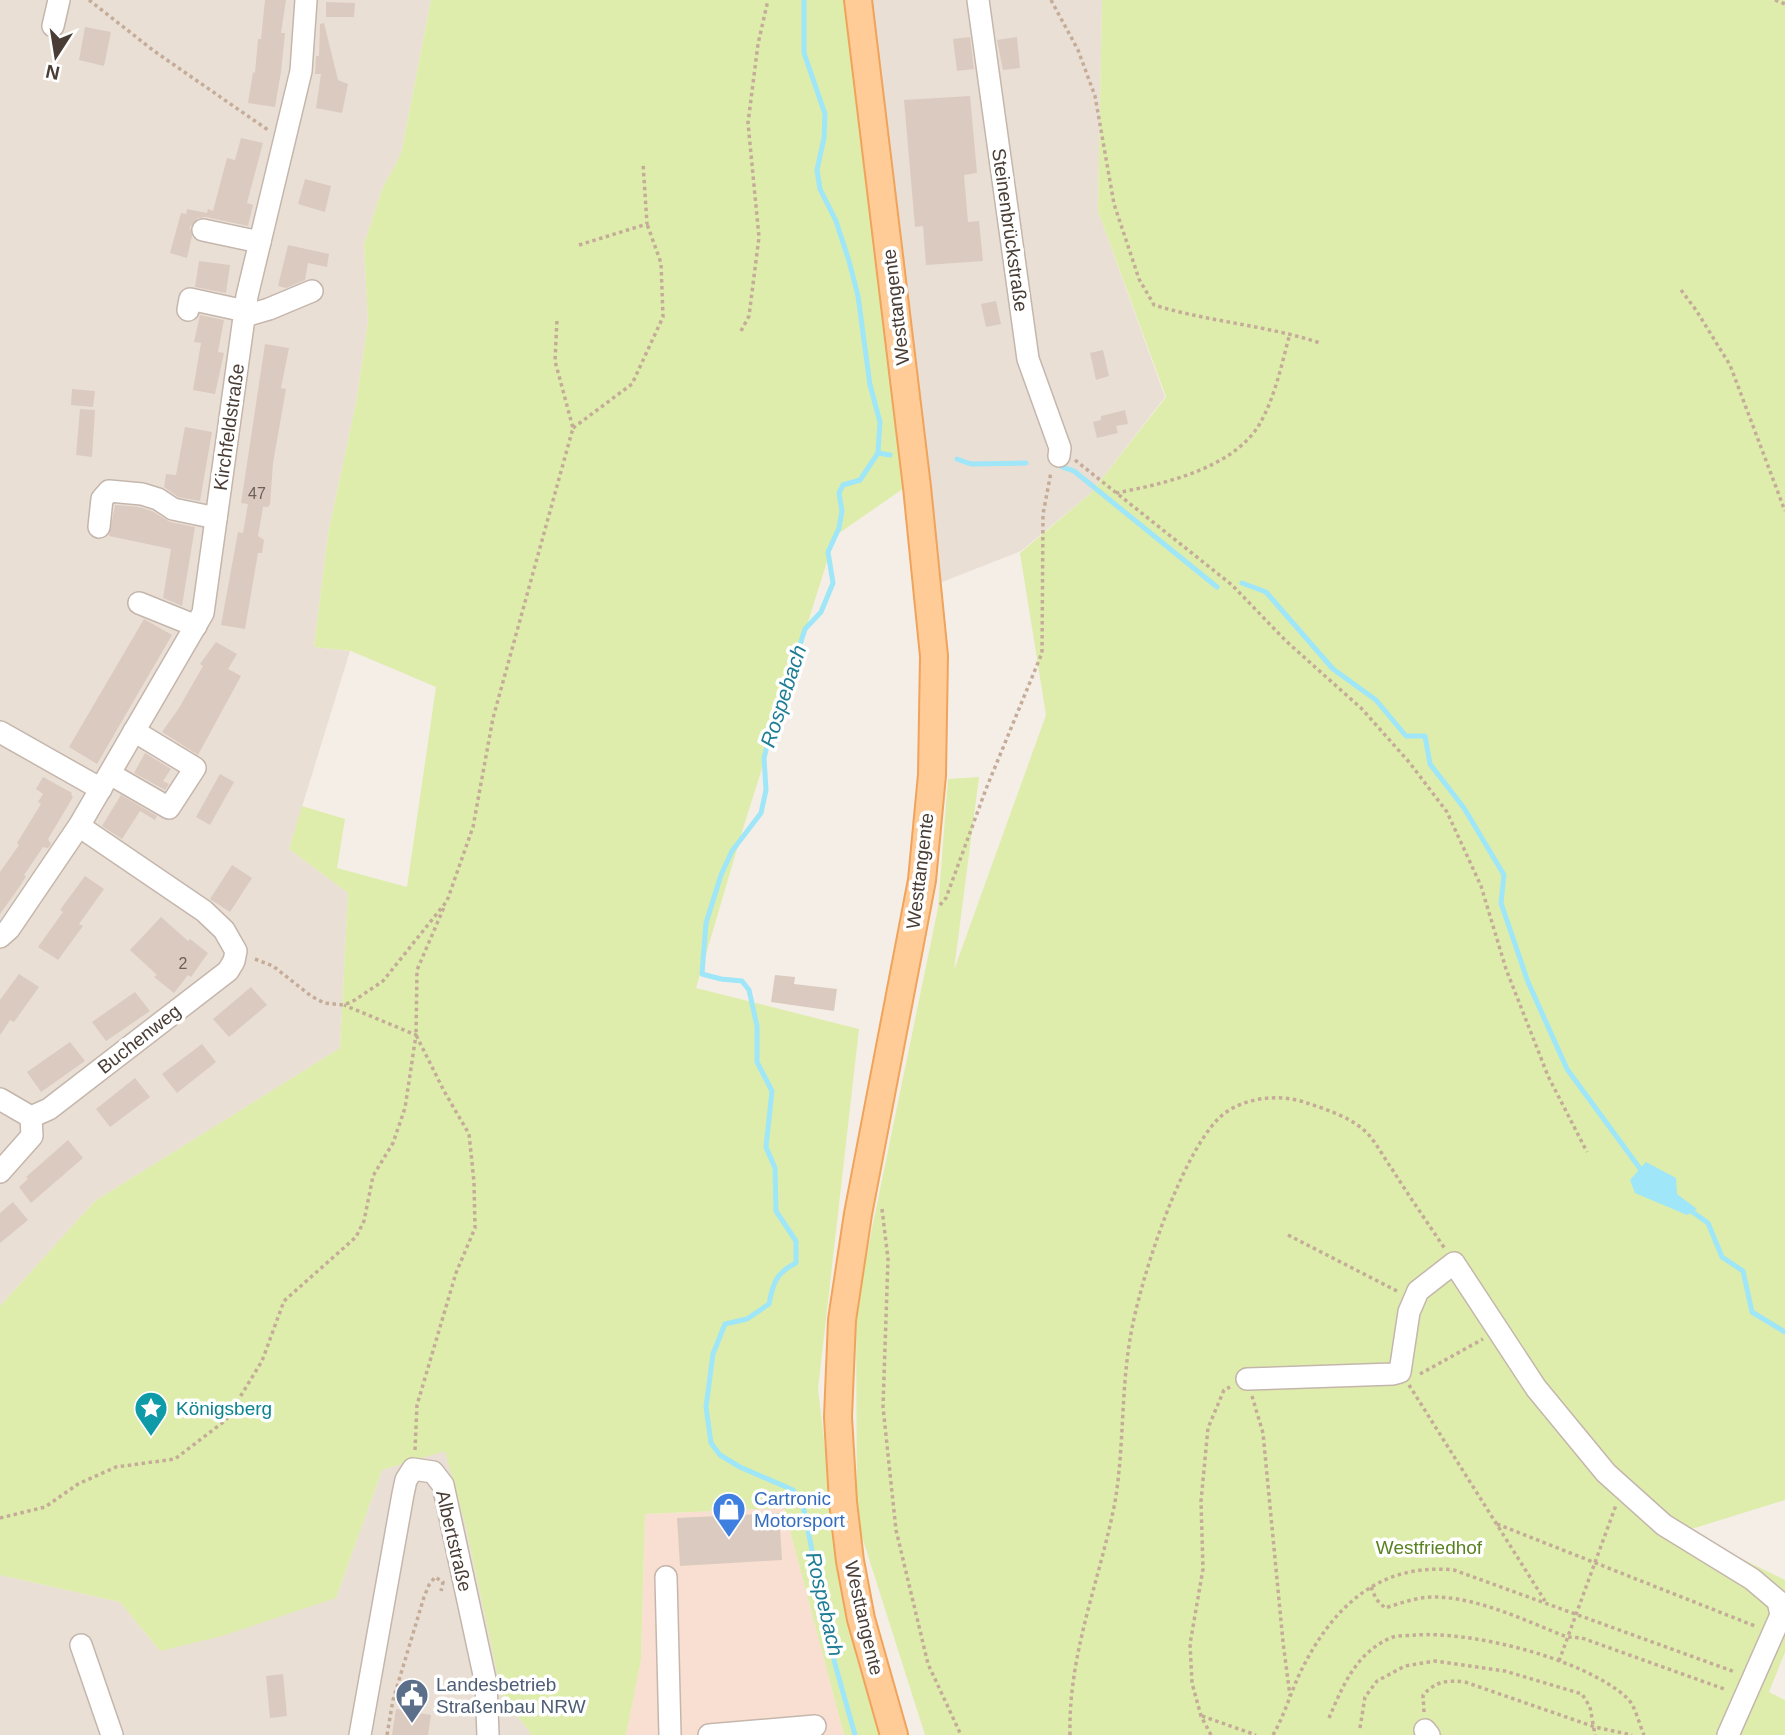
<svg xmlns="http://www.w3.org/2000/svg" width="1785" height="1735" viewBox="0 0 1785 1735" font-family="Arial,sans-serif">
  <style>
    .residential { fill: #eadfd5 }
    .commercial { fill: #f9dfd1 }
    .green { fill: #deedac }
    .water { fill: #9ee6f8 }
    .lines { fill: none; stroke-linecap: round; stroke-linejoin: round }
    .stream { stroke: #9ee6f8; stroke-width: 5 }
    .building { fill: #dbcabf }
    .minor-casing { stroke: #c5b6ac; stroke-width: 24 }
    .major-casing { stroke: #f0a35b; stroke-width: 30 }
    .path { stroke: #c5ac99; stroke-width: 3.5; stroke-dasharray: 3.5 3.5; stroke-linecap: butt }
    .minor { stroke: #fff; stroke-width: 21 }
    .major { stroke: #ffcb97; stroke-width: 26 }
    .labels { text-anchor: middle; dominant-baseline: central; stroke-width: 7; stroke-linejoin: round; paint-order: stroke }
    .number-label { font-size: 16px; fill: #6e6058 }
    .street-label { font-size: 19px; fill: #493d35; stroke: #fff }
    .culture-label { font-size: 19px; fill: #0d838f; stroke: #fff; text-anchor: start }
    .shop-label { font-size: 19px; fill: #366cbe; stroke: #fff; text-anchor: start }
    .park-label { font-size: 19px; fill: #5b8222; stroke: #fff }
    .service-label { font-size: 19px; fill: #4e5e75; stroke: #fff; text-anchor: start }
    .water-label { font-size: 21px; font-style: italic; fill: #1e7d95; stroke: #fff }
  </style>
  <rect width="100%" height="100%" fill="#f5eee7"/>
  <g class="residential">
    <polygon points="0,0 431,0 401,154 383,187 364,244 368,321 357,398 328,534 314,647 350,651 289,849 348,893 340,1048 95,1201 0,1306"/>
    <polygon points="864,0 1102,0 1098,211 1165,397 1090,494 1021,551 937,584"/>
    <polygon points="446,1450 466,1527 502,1696 532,1735 0,1735 0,1575 120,1602 160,1651 336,1598 382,1470"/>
  </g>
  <polygon class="commercial" points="784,1508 844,1735 626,1735 641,1660 645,1514"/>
  <g class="green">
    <polygon points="431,0 851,0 907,486 835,536 742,832 696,988 859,1029 818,1389 837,1548 856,1657 880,1735 844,1735 784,1508 645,1514 641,1660 626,1735 532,1735 502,1696 466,1527 445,1451 382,1470 336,1598 222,1636 160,1651 120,1602 0,1575 0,1306 95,1201 340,1048 348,893 289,849 302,806 345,819 337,868 407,887 436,687 351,651 314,647 328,534 357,398 368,321 364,244 383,187 401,154"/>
    <polygon points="1102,0 1785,0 1785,1500 1685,1531 1785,1580 1785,1652 1769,1692 1785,1700 1785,1735 925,1735 857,1521 856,1306 938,908 948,779 979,777 954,970 1046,715 1020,553 1090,494 1166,397 1098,211"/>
  </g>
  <polygon class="water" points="1646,1162 1676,1178 1677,1194 1697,1209 1687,1215 1635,1193 1630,1180"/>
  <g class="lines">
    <g class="stream">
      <path d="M 804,0 L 804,53 L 825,114 L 824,138 L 817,170 L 820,189 L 836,221 L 849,261 L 858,296 L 870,385 L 880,422 L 878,453 L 860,480 L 843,485 L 839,493 L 842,511 L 839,528 L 828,552 L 833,583 L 821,612 L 805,629 L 792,670 L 775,714 L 764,758 L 766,790 L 761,813 L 732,851 L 721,875 L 706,923 L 702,974 L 721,979 L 742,981 L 749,990 L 757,1026 L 757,1062 L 772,1091 L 766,1147 L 775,1168 L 776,1211 L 796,1241 L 796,1263 C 776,1273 773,1283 769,1304 L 747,1319 L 725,1324 L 713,1354 L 706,1407 L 711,1443 L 720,1455 L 740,1467 L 793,1490 L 802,1501 L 835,1664 L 855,1735"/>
      <polyline points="878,453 890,455"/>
      <polyline points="957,459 971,464 1026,463"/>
      <polyline points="1062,467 1074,471 1217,587"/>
      <polyline points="1242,583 1266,592 1333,669 1376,700 1406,736 1425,736 1430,764 1464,808 1504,875 1501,903 1528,982 1567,1069 1644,1174"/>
      <polyline points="1687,1208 1708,1223 1722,1257 1743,1271 1752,1312 1785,1332"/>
    </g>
  </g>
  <g class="building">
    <polygon points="265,0 286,0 281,33 285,33 281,72 275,107 248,103 253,72 255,73 258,39 261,39"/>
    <polygon points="326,2 355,3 354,17 326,17"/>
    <polygon points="324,23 338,80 348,84 342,113 316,108 321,74 315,74 316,56 319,56 320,24"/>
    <polygon points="85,27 111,32 104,66 79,60"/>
    <polygon points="970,37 974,69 957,71 953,39"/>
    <polygon points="1017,37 1020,68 1003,70 997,40"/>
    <polygon points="970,96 977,173 964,175 968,222 979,221 983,261 926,265 923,226 915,227 904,100"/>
    <polygon points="241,138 263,143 247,203 253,205 248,226 206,217 198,218 190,227 192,236 187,258 170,253 181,213 186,214 187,209 207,213 208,209 213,211 227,158 235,160"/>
    <polygon points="305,179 331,186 325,212 298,204"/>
    <polygon points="288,245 329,254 327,267 308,263 305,280 286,288 278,286"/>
    <polygon points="199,261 230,265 226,293 195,287"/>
    <polygon points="996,301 1001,324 986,327 981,304"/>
    <polygon points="200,315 224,320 218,352 224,353 215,394 193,390 201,343 194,342"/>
    <polygon points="265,344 289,348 281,388 286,389 273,463 270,504 268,507 263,507 258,536 264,540 262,553 258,553 245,629 221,625 238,532 243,533 248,504 241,503"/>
    <polygon points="1103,350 1109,376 1096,380 1090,353"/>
    <polygon points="72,389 95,391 93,407 71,405"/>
    <polygon points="80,409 95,410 92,457 76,455"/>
    <polygon points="1125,410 1128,424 1116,426 1118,433 1097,438 1093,422 1101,420 1101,416"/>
    <polygon points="185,427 212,432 200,501 178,497 164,487 166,474 176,475"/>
    <polygon points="115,505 139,507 152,511 170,522 195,527 182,606 163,598 171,549 109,536"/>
    <polygon points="144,619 172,635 97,764 69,747"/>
    <polygon points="216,642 237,654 228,669 241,676 198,755 162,732 179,708 203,666 200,664"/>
    <polygon points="145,753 171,769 163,781 169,784 165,790 134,773"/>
    <polygon points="220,774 234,782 210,825 196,817"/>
    <polygon points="43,777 72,793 71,795 73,797 48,839 51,844 48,848 43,847 24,875 26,876 20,886 0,914 0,872 19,845 17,843 41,804 38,802 43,794 36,789"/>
    <polygon points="121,795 157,816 155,820 140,811 122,839 102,826"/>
    <polygon points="232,865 252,878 230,912 210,899"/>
    <polygon points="85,876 104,889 79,924 83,926 58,960 38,947 63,912 60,910"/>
    <polygon points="161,917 188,941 190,939 208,953 191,977 188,975 174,993 154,977 157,975 130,950"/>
    <polygon points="19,974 39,987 14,1022 10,1020 0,1035 0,1000"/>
    <polygon points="775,975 795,977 794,984 837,989 834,1011 771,1002"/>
    <polygon points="251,987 267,1005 229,1037 213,1019"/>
    <polygon points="135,992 150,1011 106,1041 92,1022"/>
    <polygon points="70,1042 85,1061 41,1092 27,1072"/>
    <polygon points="202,1044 216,1062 177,1093 162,1074"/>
    <polygon points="135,1078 150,1097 110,1127 96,1109"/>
    <polygon points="68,1140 83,1158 31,1203 19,1187 28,1179 26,1177"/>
    <polygon points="13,1202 28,1220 0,1243 0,1213"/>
    <polygon points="779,1513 782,1560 680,1566 677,1518"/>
    <polygon points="283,1674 287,1716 270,1718 266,1676"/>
    <polygon points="396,1709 431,1715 428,1735 392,1735"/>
  </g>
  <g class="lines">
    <defs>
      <g id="minor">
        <polyline points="978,0 1028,359 1060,448 1059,456"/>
        <polyline points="53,26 59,0"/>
        <polyline points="203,230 260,242"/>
        <polyline points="188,310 190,299 245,311"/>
        <polyline points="245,316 269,309 312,291"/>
        <polyline points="99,527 102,499 109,491 142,494 158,499 173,509 216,518"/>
        <polyline points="139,603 196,626"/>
        <polyline points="0,732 101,789"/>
        <polyline points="110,774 169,808 195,768 134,731"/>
        <polyline points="79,826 203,613 247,296 301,71 306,0"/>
        <polyline points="0,937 9,929 79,826 204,911 224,930 236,951 234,961 228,971 49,1109 31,1117"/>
        <polyline points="0,1099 31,1117 32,1136 0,1172"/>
        <polyline points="1247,1379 1393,1374 1400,1372 1409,1312 1418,1291 1454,1263 1536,1388 1606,1473 1664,1525 1752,1579 1778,1601 1781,1615 1728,1735"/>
        <polyline points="666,1577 670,1735"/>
        <polyline points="81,1645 112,1735"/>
        <polyline points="1425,1730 1429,1735"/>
        <polyline points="360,1735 403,1494 406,1480 413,1469 433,1472 443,1485 486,1684 488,1735"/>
        <polyline points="709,1735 815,1726"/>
      </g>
      <polyline id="major" points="858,0 917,487 934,656 932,775 922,880 858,1214 842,1320 838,1417 843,1502 850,1561 861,1619 894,1735"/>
    </defs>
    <use href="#minor" class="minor-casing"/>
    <use href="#major" class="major-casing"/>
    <g class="path">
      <polyline points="89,0 154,51 268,130"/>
      <path d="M 1051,0 L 1078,50 L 1095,96 L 1114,204 L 1139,279 L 1154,305 C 1209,322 1266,325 1320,343"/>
      <polyline points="1775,0 1785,4"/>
      <polyline points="579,245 647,224 643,163"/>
      <polyline points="1681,290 1696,310 1730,365 1785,511"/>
      <polyline points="741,331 749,316 759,237 748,123 758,44 768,0"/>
      <polyline points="573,428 632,384 663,317 661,263 647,224"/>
      <polyline points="1075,460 1232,585 1286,641 1362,709 1409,762 1447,812 1481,886 1506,969 1548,1076 1587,1152"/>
      <path d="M 1116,493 C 1163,484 1232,469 1259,425 C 1275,398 1282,363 1290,333"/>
      <polyline points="940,905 946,898 986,789 1042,653 1043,514 1051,472"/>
      <polyline points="255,959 273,966 311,996 324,1003 344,1005 355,1000 383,981 447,901 473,827 493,718 573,428 555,361 557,320"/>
      <polyline points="882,1209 888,1259 883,1407 896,1530 928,1664 961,1735"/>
      <polyline points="1288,1235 1397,1291"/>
      <polyline points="1420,1374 1483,1339"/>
      <polyline points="1409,1385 1545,1601"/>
      <polyline points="1252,1396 1263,1433 1283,1642 1290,1696"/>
      <polyline points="415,1450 417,1405 456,1273 475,1228 474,1182 469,1134 444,1091 416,1035 417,970 445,905"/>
      <polyline points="0,1518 45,1507 78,1484 116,1467 175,1459 226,1420 262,1361 284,1301 356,1237 364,1221 373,1176 393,1143 405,1108 416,1035 344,1005"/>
      <polyline points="1497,1524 1755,1626"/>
      <path d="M 1371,1587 L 1376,1599 L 1385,1608 C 1401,1603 1420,1596 1438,1597 C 1482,1599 1526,1621 1567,1637 L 1582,1638 L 1727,1690"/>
      <polyline points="1559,1661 1616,1505"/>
      <path d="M 1424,1712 L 1423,1695 C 1436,1681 1447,1680 1465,1682 L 1595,1727 L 1632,1735"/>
      <polyline points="1202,1716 1256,1735"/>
      <path d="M 1329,1718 C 1343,1685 1357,1651 1393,1637 C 1399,1635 1408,1636 1415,1635 C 1472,1631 1582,1658 1626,1697 C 1635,1704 1639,1724 1644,1735"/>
      <polyline points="1360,1728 1365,1697 1377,1681 1405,1666 1435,1661 1505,1671 1582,1694 1590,1707 1595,1735"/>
      <polyline points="387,1735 393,1700 424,1597 429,1585 435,1577 443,1582 441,1591"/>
      <path d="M 1070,1735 C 1068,1654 1100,1580 1115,1502 C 1124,1448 1121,1393 1130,1339 C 1139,1283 1179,1159 1218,1119 C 1240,1097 1279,1093 1307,1103 C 1328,1110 1353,1118 1368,1134 C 1377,1144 1384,1158 1392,1169 C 1409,1196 1427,1222 1445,1249"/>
      <polyline points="1211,1735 1201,1716 1192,1683 1190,1644 1203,1569 1201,1501 1208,1428 1224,1390 1230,1387"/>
      <path d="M 1273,1735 C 1284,1716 1290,1695 1299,1675 C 1330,1610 1377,1562 1454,1570 L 1735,1672"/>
    </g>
    <use href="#minor" class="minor"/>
    <use href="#major" class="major"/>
  </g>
  <defs>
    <symbol id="sight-pin" viewBox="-11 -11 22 30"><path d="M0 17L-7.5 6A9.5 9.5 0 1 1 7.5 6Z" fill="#0f9aa8" stroke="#fff"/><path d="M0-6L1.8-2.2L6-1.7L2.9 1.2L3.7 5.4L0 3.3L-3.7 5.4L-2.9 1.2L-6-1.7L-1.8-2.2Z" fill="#fff"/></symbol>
    <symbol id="shop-pin" viewBox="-11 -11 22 30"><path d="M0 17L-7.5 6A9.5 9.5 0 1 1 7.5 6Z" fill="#3f7fe0" stroke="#fff"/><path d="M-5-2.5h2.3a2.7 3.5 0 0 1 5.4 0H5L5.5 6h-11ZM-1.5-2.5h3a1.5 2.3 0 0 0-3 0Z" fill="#fff"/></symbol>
    <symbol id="civic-pin" viewBox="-11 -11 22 30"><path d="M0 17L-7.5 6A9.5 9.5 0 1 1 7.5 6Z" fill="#5c6f8a" stroke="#fff"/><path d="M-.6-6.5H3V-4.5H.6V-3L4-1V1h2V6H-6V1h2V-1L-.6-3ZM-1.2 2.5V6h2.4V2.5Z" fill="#fff"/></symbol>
  </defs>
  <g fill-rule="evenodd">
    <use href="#sight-pin" x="132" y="1389" width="38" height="52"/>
    <use href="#shop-pin" x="710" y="1490" width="38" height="52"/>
    <use href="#civic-pin" x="393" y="1676" width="38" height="52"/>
  </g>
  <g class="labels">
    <g class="number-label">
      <text x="257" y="493">47</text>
      <text x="183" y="963">2</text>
    </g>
    <g class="street-label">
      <text transform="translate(1010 230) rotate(82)">Steinenbrückstraße</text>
      <text transform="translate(896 307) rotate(-97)">Westtangente</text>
      <text transform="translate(229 427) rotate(-82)">Kirchfeldstraße</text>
      <text transform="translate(920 871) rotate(-83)">Westtangente</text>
      <text transform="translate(139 1039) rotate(-38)">Buchenweg</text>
      <text transform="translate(454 1541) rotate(77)">Albertstraße</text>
      <text transform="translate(864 1618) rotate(77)">Westtangente</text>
    </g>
    <g class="culture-label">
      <text x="176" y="1408">Königsberg</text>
    </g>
    <g class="shop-label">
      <text x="754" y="1498">Cartronic<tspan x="754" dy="22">Motorsport</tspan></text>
    </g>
    <g class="park-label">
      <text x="1429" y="1547">Westfriedhof</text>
    </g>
    <g class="service-label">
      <text x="436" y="1684">Landesbetrieb<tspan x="436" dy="22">Straßenbau NRW</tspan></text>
    </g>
    <g class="water-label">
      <text transform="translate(783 696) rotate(-72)">Rospebach</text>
      <text transform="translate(825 1604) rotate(77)">Rospebach</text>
    </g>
  </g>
  <g transform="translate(56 56) rotate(192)" stroke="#ffffff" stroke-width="5" paint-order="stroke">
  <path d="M0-5L12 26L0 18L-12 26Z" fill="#493d35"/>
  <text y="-10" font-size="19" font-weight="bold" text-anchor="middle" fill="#493d35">N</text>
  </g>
</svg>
